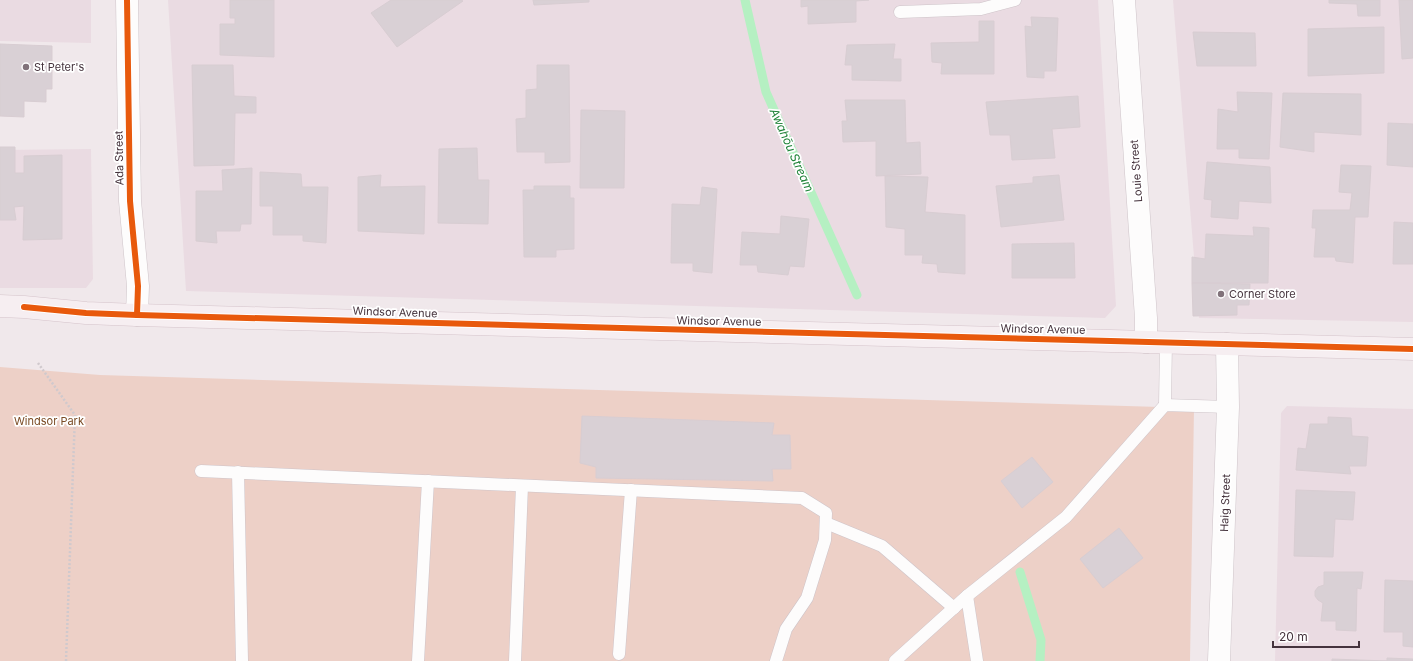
<svg xmlns="http://www.w3.org/2000/svg" width="1413" height="661" viewBox="0 0 1413 661" font-family="Inter,sans-serif">
  <style>
    .residential { fill: #eadbe2 }
    .green { fill: #edd0c7 }
    .lines { fill: none; stroke-linecap: round; stroke-linejoin: round }
    .stream { stroke: #b5f0c2; stroke-width: 9 }
    .building { fill: #d9d0d5; stroke: #d8cdd2 }
    .service-casing { stroke: #cec4c9; stroke-width: 13 }
    .minor-casing { stroke: #cec4c9; stroke-width: 23 }
    .tertiary-casing { stroke: #cec4c9; stroke-width: 23 }
    .secondary-casing { stroke: #d5c4cb; stroke-width: 23 }
    .path { stroke: #d0c9cd; stroke-width: 2.5; stroke-dasharray: 2 2; stroke-linecap: butt }
    .service { stroke: #fdfcfc; stroke-width: 12 }
    .minor { stroke: #fdfcfc; stroke-width: 22 }
    .tertiary { stroke: #fdfcfc; stroke-width: 22 }
    .secondary { stroke: #f6eef1; stroke-width: 22 }
    .cycleway-casing { stroke: #fff; stroke-width: 8 }
    .cycleway { stroke: #e8590c; stroke-width: 6 }
    .poi-dot { fill: #81727a; stroke: #fff; stroke-width: 1.5 }
    .labels { text-anchor: middle; dominant-baseline: central; stroke-width: 3.5; stroke-linejoin: round; paint-order: stroke }
    .poi-label { font-size: 11px; fill: #45333d; stroke: #fff; text-anchor: start }
    .street-label { font-size: 11px; fill: #45333d; stroke: #fff }
    .park-label { font-size: 11px; fill: #7a4b24; stroke: #fff }
    .water-label { font-size: 12px; font-style: italic; fill: #21843a; stroke: #fff }
  </style>
  <rect width="100%" height="100%" fill="#f0e8eb"/>
  <g class="residential">
    <polygon points="0,0 91,0 91,43 0,41"/>
    <polygon points="168,0 1098,0 1116,306 1105,318 186,291"/>
    <polygon points="1173,0 1413,0 1413,322 1199,318"/>
    <polygon points="91,149 93,279 86,288 0,288 0,150"/>
    <polygon points="1287,406 1413,409 1413,661 1275,661 1281,413"/>
  </g>
  <polygon class="green" points="0,367 100,375 1194,408 1190,661 0,661"/>
  <g class="lines">
    <g class="stream">
      <polyline points="745,0 766,92 857,295"/>
      <polyline points="1020,572 1041,640 1040,661"/>
    </g>
  </g>
  <g class="building">
    <polygon points="230,0 274,0 274,57 220,55 220,24 235,24 235,18 230,18"/>
    <polygon points="391,0 461,0 463,1 397,47 371,13"/>
    <polygon points="533,0 589,0 589,2 534,5"/>
    <polygon points="801,0 869,0 856,1 856,22 808,24 808,6 801,7"/>
    <polygon points="1329,0 1380,0 1380,16 1358,16 1357,4 1329,3"/>
    <polygon points="1399,0 1413,0 1413,58 1402,59"/>
    <polygon points="1031,17 1058,18 1056,71 1044,71 1044,78 1027,77 1025,26 1032,27"/>
    <polygon points="979,21 994,21 994,74 941,74 942,63 932,62 931,43 979,42"/>
    <polygon points="1384,27 1384,73 1308,76 1308,29"/>
    <polygon points="1193,32 1255,33 1256,66 1197,66"/>
    <polygon points="0,44 52,46 52,89 46,89 46,102 24,101 24,117 0,116"/>
    <polygon points="895,44 893,59 901,59 901,81 852,80 852,65 845,65 847,45"/>
    <polygon points="192,65 233,65 234,96 256,97 256,113 235,113 234,165 194,166"/>
    <polygon points="537,65 569,65 570,162 545,163 545,152 517,152 516,119 526,118 526,90 537,89"/>
    <polygon points="1237,92 1272,93 1269,159 1239,158 1239,149 1217,149 1218,109 1238,112"/>
    <polygon points="1283,93 1361,94 1361,135 1314,132 1314,152 1280,147"/>
    <polygon points="1078,96 1080,127 1052,129 1055,158 1012,160 1010,135 990,135 986,102"/>
    <polygon points="845,100 905,100 906,143 920,142 921,174 876,176 876,141 843,142 842,121 847,121"/>
    <polygon points="581,110 625,111 624,188 580,188"/>
    <polygon points="1388,123 1413,124 1413,167 1387,165"/>
    <polygon points="0,147 15,147 15,173 24,173 24,156 62,155 62,239 23,240 24,206 14,207 16,220 0,220"/>
    <polygon points="477,148 478,180 489,180 488,224 438,223 439,149"/>
    <polygon points="1207,162 1270,167 1271,203 1239,201 1238,219 1211,217 1212,200 1204,199"/>
    <polygon points="1341,165 1371,166 1368,217 1355,217 1353,263 1336,261 1335,257 1314,257 1316,228 1312,228 1313,210 1350,210 1352,193 1339,192"/>
    <polygon points="252,168 251,224 241,224 240,231 216,231 217,243 196,241 196,191 223,191 222,170"/>
    <polygon points="260,172 301,174 302,187 328,187 326,243 303,241 303,235 273,235 273,206 260,206"/>
    <polygon points="381,175 380,187 425,186 424,234 358,231 358,177"/>
    <polygon points="1059,175 1064,220 1001,227 996,186 1033,183 1033,177"/>
    <polygon points="885,176 928,177 925,212 965,215 965,274 938,272 937,264 922,263 923,255 905,255 905,229 886,227"/>
    <polygon points="534,186 570,186 570,198 574,198 574,249 556,250 556,257 524,257 523,190 534,190"/>
    <polygon points="702,187 717,189 712,273 693,271 693,263 671,263 672,204 700,205"/>
    <polygon points="781,216 809,219 804,267 790,266 788,275 758,272 757,265 740,265 742,232 780,234"/>
    <polygon points="1394,222 1413,223 1413,264 1393,264"/>
    <polygon points="1253,227 1269,228 1268,283 1192,283 1192,257 1205,259 1206,234 1254,236"/>
    <polygon points="1074,243 1075,278 1012,278 1012,244"/>
    <polygon points="1192,283 1250,284 1249,305 1237,305 1237,315 1193,316"/>
    <polygon points="582,416 774,423 772,435 790,435 791,469 772,469 773,481 596,478 596,467 580,463"/>
    <polygon points="1328,417 1351,418 1352,436 1368,437 1366,466 1349,466 1351,474 1296,470 1298,448 1306,449 1310,424 1328,424"/>
    <polygon points="1032,457 1053,482 1022,508 1001,481"/>
    <polygon points="1296,490 1355,492 1353,520 1335,519 1333,557 1294,556"/>
    <polygon points="1119,528 1143,558 1103,588 1080,559"/>
    <polygon points="1324,572 1363,572 1361,589 1357,588 1356,631 1336,630 1336,621 1321,621 1323,603 1318,600 1315,596 1315,591 1318,587 1324,585"/>
    <polygon points="1385,580 1413,581 1413,647 1403,646 1403,632 1384,632"/>
    <polygon points="1387,658 1413,659 1413,661 1332,661 1332,659 1387,661"/>
  </g>
  <g class="lines">
    <defs>
      <g id="service">
        <polyline points="900,12 981,9 1015,0"/>
        <polyline points="1165,405 1166,342"/>
        <polyline points="201,471 802,498 826,513 825,540 807,598 786,629 776,661"/>
        <polyline points="238,472 242,661"/>
        <polyline points="826,523 882,546 954,608"/>
        <polyline points="967,596 977,661"/>
        <polyline points="619,654 631,490"/>
        <polyline points="418,661 428,481"/>
        <polyline points="515,661 522,486"/>
        <polyline points="895,661 967,596 1066,517 1165,405 1228,407"/>
      </g>
      <g id="minor">
        <polyline points="1124,0 1146,318 1146,342"/>
        <polyline points="1219,661 1228,407 1227,344"/>
      </g>
      <polyline id="tertiary" points="127,0 130,201 138,286 137,315"/>
      <polyline id="secondary" points="0,306 24,307 86,313 137,315 1413,349"/>
    </defs>
    <use href="#service" class="service-casing"/>
    <use href="#minor" class="minor-casing"/>
    <use href="#tertiary" class="tertiary-casing"/>
    <use href="#secondary" class="secondary-casing"/>
    <polyline class="path" points="38,363 75,415 66,661"/>
    <use href="#service" class="service"/>
    <use href="#minor" class="minor"/>
    <use href="#tertiary" class="tertiary"/>
    <use href="#secondary" class="secondary"/>
    <defs>
      <g id="cycleway">
        <polyline points="127,0 130,201 138,286 137,315"/>
        <polyline points="24,307 86,313 137,315 1413,349"/>
      </g>
    </defs>
    <use href="#cycleway" class="cycleway-casing"/>
    <use href="#cycleway" class="cycleway"/>
  </g>
  <g class="poi-dot">
    <circle cx="26" cy="67" r="4"/>
    <circle cx="1221" cy="294" r="4"/>
  </g>
  <g class="labels">
    <g class="poi-label">
      <text x="34" y="67">St Peter's</text>
      <text x="1229" y="294">Corner Store</text>
    </g>
    <g class="street-label">
      <text transform="translate(119 158) rotate(-91)">Ada Street</text>
      <text transform="translate(1136 171) rotate(-94)">Louie Street</text>
      <text transform="translate(395 312) rotate(2)">Windsor Avenue</text>
      <text transform="translate(719 321) rotate(1)">Windsor Avenue</text>
      <text transform="translate(1043 329) rotate(1)">Windsor Avenue</text>
      <text transform="translate(1225 503) rotate(-88)">Haig Street</text>
    </g>
    <g class="park-label">
      <text x="49" y="421">Windsor Park</text>
    </g>
    <g class="water-label">
      <text transform="translate(792 150) rotate(66)">Awahōu Stream</text>
    </g>
  </g>
  <path d="M1273 641v6h86v-6" fill="none" stroke="#45333d" stroke-width="2"/>
  <text x="1279" y="641" font-size="12" fill="#45333d" stroke="#ffffff" stroke-width="3" paint-order="stroke">20 m</text>
</svg>
